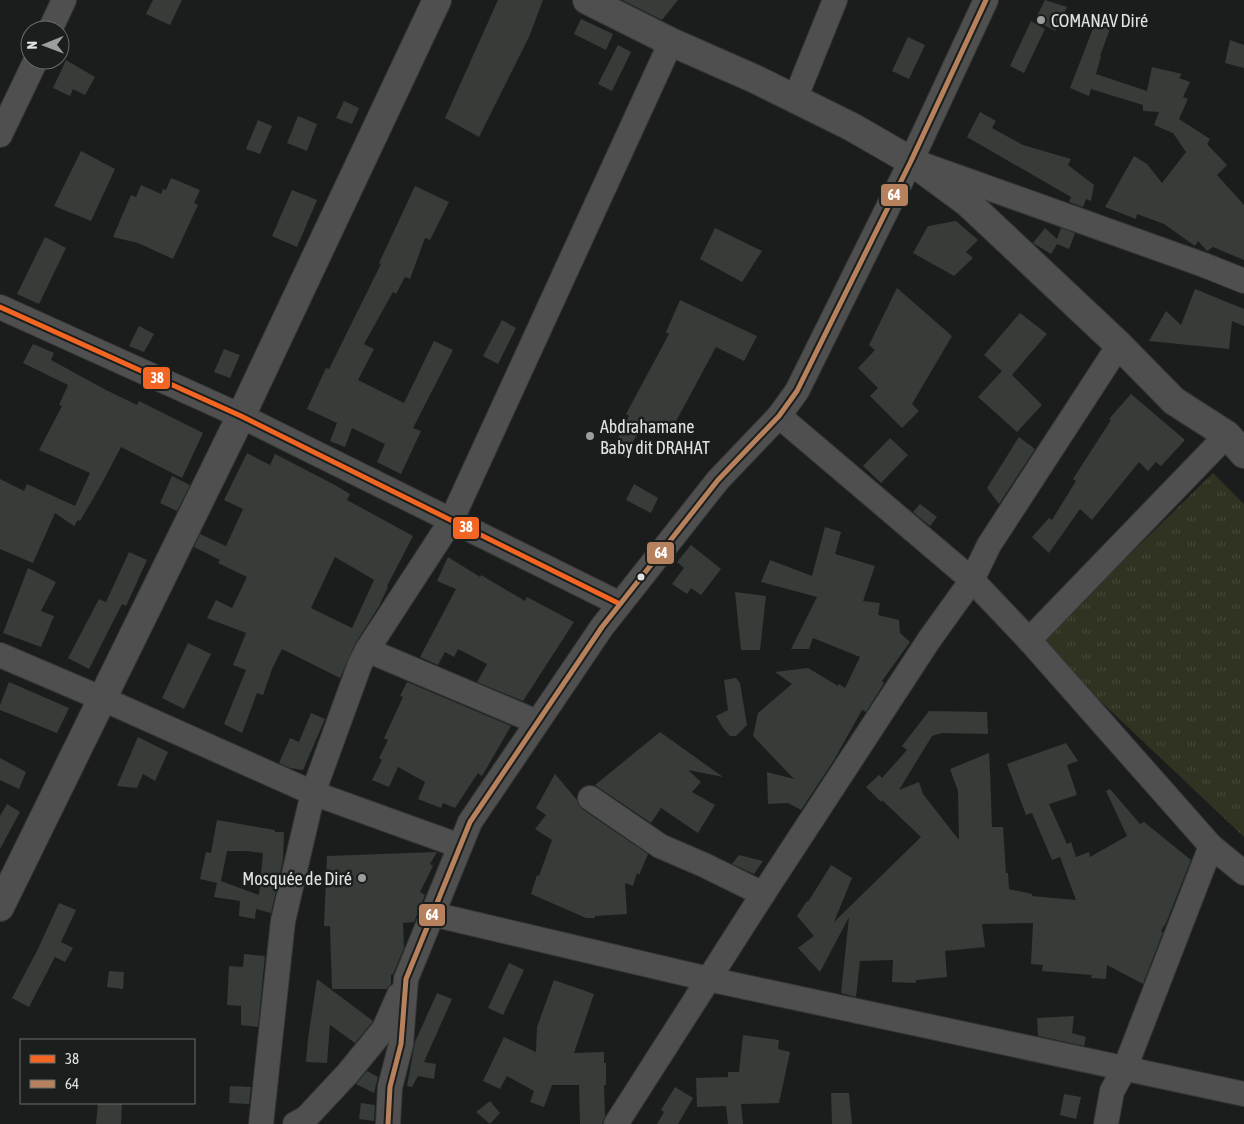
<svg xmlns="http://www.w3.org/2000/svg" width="1244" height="1124" viewBox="0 0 1244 1124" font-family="'Asap Condensed',sans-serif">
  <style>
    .grass { fill: url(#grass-tufts) }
    .building { fill: #373c38; fill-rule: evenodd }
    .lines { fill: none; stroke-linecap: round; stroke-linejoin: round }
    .street-casing { stroke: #353736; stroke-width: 26 }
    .secondary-casing { stroke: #353736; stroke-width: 30 }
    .street { stroke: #4e4f4e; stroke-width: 24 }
    .secondary { stroke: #4e4f4e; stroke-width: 28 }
    .bus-1-casing { stroke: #1a1e1d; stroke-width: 9 }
    .bus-2-casing { stroke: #1a1e1d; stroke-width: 9 }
    .bus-1 { stroke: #f26522; stroke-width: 5 }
    .bus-2 { stroke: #b6815c; stroke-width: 5 }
    .poi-dot { fill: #9b9e9d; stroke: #1a1e1d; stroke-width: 2 }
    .bus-dot { fill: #e0e3e2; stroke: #1a1e1d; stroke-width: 2 }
    .labels { text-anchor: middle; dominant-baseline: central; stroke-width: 5; stroke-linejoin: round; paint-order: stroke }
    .poi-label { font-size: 18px; fill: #e0e3e2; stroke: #1a1e1d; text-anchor: start }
    .line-badge { stroke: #1a1e1d; stroke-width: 2 }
    .badge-label { font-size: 14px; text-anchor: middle; font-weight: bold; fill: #fff }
  </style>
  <defs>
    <pattern id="grass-tufts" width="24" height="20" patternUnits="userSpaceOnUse" patternTransform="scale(1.25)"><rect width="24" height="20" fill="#303321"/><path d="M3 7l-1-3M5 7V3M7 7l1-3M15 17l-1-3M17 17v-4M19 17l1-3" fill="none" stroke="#444736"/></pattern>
  </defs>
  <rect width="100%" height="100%" fill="#1b1d1c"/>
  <polygon class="grass" points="1213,473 1244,504 1244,837 1039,643"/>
  <g class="building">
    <polygon points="153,0 182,0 170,25 146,14"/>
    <polygon points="498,0 543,0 529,37 479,137 445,118"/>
    <polygon points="622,0 678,0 662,20"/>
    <polygon points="1045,0 1067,7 1055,31 1035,20"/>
    <polygon points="1097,18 1112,23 1100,56 1101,56 1096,74 1147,91 1152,67 1182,74 1179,78 1190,82 1183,97 1188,99 1179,119 1210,139 1207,144 1227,165 1217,175 1244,205 1244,260 1213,247 1207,251 1198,241 1195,246 1164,224 1137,214 1136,219 1105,207 1134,156 1147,164 1162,183 1186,152 1173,133 1154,125 1159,112 1143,111 1143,105 1091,89 1089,96 1070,88"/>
    <polygon points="581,19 613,34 606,50 574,34"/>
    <polygon points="1031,21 1045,29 1024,73 1010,66"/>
    <polygon points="908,37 925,45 909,79 892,71"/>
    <polygon points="1230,40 1244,45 1244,68 1225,63"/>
    <polygon points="618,45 631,52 612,91 598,84"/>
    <polygon points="66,60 95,77 85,95 73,89 70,96 53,88"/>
    <polygon points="344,101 359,108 352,124 336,118"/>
    <polygon points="980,112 996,121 992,128 1023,145 1071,159 1068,165 1094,185 1091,201 1086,199 1083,207 1069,202 1071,197 967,137"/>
    <polygon points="298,116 317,124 307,151 287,143"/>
    <polygon points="258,120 272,126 260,154 246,149"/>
    <polygon points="81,151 115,169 91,221 54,206"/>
    <polygon points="171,178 200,190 194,203 198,205 173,259 138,243 113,237 131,195 136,197 141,185 161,194 163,189 166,190"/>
    <polygon points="415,186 449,202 430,240 425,238 410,279 405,277 396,294 393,292 364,344 374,349 358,380 404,403 434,341 453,350 413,428 421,431 401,474 377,462 385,444 352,428 345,447 330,441 337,423 307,409 326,368 329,369 381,264 379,263"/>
    <polygon points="292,190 317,200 297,247 272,236"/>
    <polygon points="956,221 978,240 966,252 973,258 954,276 913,253 928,226"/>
    <polygon points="715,228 762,251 742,282 700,259"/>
    <polygon points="1045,228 1057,239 1061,228 1075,233 1069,249 1057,244 1051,254 1033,243"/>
    <polygon points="45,237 66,248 39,304 17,294"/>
    <polygon points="897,288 952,336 912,404 919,411 902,428 870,396 878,388 858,368 875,350 869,345"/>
    <polygon points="1195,289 1244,309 1244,326 1232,321 1229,349 1149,341 1166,311 1181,325"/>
    <polygon points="680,300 757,336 744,361 716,347 668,436 643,423 625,457 612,450 629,416 626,414 669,334 666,332"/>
    <polygon points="1020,313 1047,334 1012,375 1042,405 1017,432 978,397 1002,371 984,355"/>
    <polygon points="502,320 516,328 498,364 483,356"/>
    <polygon points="139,326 154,334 144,352 129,346"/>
    <polygon points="33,344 54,353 51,360 106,390 137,405 139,401 203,433 182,478 121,447 101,485 80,521 78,520 74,526 55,513 33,563 0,549 0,479 24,491 27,484 75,506 90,473 39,450 62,406 59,405 68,385 23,363"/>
    <polygon points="224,349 240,355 230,378 214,372"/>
    <polygon points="1131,394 1185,440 1161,466 1156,462 1148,471 1139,462 1092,520 1080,509 1049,553 1032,537 1049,518 1052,520 1076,481 1073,479 1111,420 1109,419"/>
    <polygon points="1019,437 1035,449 999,504 987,488"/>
    <polygon points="890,438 908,455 881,483 863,466"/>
    <path d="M 247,453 L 270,465 L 275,454 L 335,485 L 350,494 L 347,500 L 413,536 L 387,586 L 388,587 L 379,606 L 355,644 L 340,678 L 282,649 L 272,669 L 263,695 L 257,693 L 242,733 L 224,724 L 246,670 L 233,665 L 246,633 L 207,618 L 216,600 L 232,608 L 247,577 L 218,563 L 220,560 L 194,547 L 200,534 L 226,546 L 243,509 L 224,500 ZM 335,557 L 376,581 L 374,580 L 352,628 L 311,608 Z"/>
    <polygon points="172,476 190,485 177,511 160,503"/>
    <polygon points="634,484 658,498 651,513 626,500"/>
    <polygon points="920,504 937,517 930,526 913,512"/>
    <polygon points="825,527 841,532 835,554 875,566 863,601 880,603 878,615 899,620 900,633 910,642 882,681 884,683 866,712 862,710 834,760 801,810 788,803 768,804 767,772 794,779 753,736 758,713 792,684 775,672 808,668 838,686 839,684 845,688 860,657 813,638 809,649 791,649 817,597 761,582 770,560 812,576"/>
    <polygon points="691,545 721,569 701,595 691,588 687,594 672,584 684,568 677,562"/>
    <polygon points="129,552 147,560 126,606 122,604 89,669 68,658 99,599 106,602"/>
    <polygon points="448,557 480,577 481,575 525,601 527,597 574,622 523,701 477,682 487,664 458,649 454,657 445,652 438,665 420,657 456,589 437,581"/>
    <polygon points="28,568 56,582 41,611 54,616 41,647 3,633"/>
    <polygon points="735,592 766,596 760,650 741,650"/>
    <polygon points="188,643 211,654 184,709 162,698"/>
    <polygon points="736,678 740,683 747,725 736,736 730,736 723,728 716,716 728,710 724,680"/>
    <polygon points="9,682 69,708 57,733 0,710 0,705"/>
    <polygon points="407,682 511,726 482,776 478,773 455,808 443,803 441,808 418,799 425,782 398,767 389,787 372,780 382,760 379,758 388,740 384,738 403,697 400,696"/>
    <polygon points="929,711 987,712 988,734 942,733 932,736 899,790 919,782 923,794 959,840 958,791 950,769 989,753 990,769 988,771 990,770 992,827 1003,827 1006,873 1008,873 1009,889 1032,894 1032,896 1076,900 1060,857 1052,860 1032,813 1026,815 1007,764 1066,743 1078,761 1067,765 1077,795 1049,804 1067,844 1071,842 1076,857 1089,852 1090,857 1127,836 1106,791 1110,789 1140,824 1144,822 1191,860 1166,923 1161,931 1163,932 1143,984 1107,965 1106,979 1091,978 1092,975 1042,971 1043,965 1031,964 1033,923 982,924 985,947 945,951 947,977 916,980 916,983 892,982 893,960 860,961 856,997 841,993 849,917 820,972 798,948 814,936 797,916 807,901 808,902 831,865 852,878 834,922 921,837 882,800 881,802 866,787 879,775 882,778 907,750 902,746"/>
    <polygon points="311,713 325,719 303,770 290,768 279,763 290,738 299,742"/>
    <polygon points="660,732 723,777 688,770 701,782 692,792 715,805 698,833 661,808 651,823 595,785"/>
    <polygon points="138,737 168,752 155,781 143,774 137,788 117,786"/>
    <polygon points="0,758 26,772 19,789 0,780"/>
    <polygon points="555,774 577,800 578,804 582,809 648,854 639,875 637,873 633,886 625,883 627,914 595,916 595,918 586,918 531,894 537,875 539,876 552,840 535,829 546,815 536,808"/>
    <polygon points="7,804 20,812 0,849 0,816"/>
    <path d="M 217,820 L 275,830 L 275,832 L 284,832 L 283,860 L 271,913 L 256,909 L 255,919 L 239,916 L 240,901 L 214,897 L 217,883 L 200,879 L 206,852 L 211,853 ZM 227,851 L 247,851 L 263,853 L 259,895 L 221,881 Z"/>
    <polygon points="437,852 430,864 433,866 420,892 425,895 414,922 403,923 404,948 393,974 391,975 391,984 387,989 332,989 330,926 324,926 327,856"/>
    <polygon points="739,855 763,861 754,874 732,864"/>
    <polygon points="59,903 76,910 61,942 73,948 65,962 55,957 29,1007 12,998 38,949"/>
    <polygon points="244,954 265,956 258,1027 241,1025 241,1006 227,1005 229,966 243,967"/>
    <polygon points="509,963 524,970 503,1015 488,1008"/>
    <polygon points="109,971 124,972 123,989 107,987"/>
    <polygon points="317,979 373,1021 355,1043 330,1025 327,1063 306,1062 308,1039"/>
    <polygon points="554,980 594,994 574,1053 604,1052 604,1063 606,1063 606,1085 604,1085 605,1116 602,1124 580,1124 579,1085 552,1085 544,1107 530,1102 534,1091 507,1076 500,1089 483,1081 504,1037 536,1052 537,1027"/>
    <polygon points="437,993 452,999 424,1062 436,1064 434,1079 418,1076 412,1087 407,1086 415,1042"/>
    <polygon points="1074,1016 1072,1033 1086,1037 1084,1046 1038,1036 1037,1018"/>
    <polygon points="743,1035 779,1040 778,1049 790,1052 779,1103 741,1104 743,1124 728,1124 726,1106 697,1107 696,1078 728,1077 728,1072 739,1072"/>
    <polygon points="367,1071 378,1077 374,1093 356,1084"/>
    <polygon points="230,1086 251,1087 249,1104 229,1103"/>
    <polygon points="675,1087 693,1098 678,1124 657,1124 664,1112 661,1110"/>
    <polygon points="831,1093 849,1093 852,1124 832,1124"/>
    <polygon points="1064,1094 1081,1097 1076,1119 1060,1115"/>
    <polygon points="490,1101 500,1113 490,1124 476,1112"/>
    <polygon points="98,1103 122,1103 121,1124 96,1124"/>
    <polygon points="361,1103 375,1105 374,1121 359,1119"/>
  </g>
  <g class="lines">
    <defs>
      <g id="street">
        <polyline points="50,30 64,0"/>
        <polyline points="795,99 835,0"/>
        <polyline points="0,135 36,60"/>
        <polyline points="924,165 1204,265 1244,281"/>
        <polyline points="0,307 241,416 620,604"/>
        <polyline points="779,416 972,580 1029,640 1211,846 1244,873"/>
        <polyline points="1029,640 1227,435"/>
        <polyline points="367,650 537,722"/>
        <polyline points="0,655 103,699 313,793 460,846"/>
        <polyline points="590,798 660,846 704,865 763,894"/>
        <polyline points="432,914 708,979 1244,1094"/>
        <polyline points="261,1124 283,921 313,793 360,664 367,650 451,521 671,42"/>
        <polyline points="295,1124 306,1118 348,1073 384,1029 399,995"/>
        <polyline points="388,1124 390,1087 401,1044 406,979 470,822 602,627 718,480 779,416 797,391 911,161 986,0"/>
        <polyline points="616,1124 763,894 929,640 972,580 989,545 1119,345"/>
        <polyline points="1106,1124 1112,1091 1125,1068 1211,846"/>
      </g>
      <g id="secondary">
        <polyline points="587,0 671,42 755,79 852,127 911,161 968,203 1119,345 1174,401 1227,435 1244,454"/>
        <polyline points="0,907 241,416 437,0"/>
      </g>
    </defs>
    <use href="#street" class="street-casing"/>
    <use href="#secondary" class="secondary-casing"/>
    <use href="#street" class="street"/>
    <use href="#secondary" class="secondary"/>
    <defs>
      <polyline id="bus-1" points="0,307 241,416 620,604"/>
      <polyline id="bus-2" points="388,1124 390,1087 401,1044 406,979 470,822 602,627 718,480 779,416 797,391 911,161 986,0"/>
    </defs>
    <use href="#bus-1" class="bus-1-casing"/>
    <use href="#bus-2" class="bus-2-casing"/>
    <use href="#bus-1" class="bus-1"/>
    <use href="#bus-2" class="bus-2"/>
  </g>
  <g class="poi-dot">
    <circle cx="1041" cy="20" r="5"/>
    <circle cx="590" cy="436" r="5"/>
    <circle cx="362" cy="878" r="5"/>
  </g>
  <circle class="bus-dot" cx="641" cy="577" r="4.5"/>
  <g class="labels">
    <g class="poi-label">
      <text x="1051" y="20">COMANAV Diré</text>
      <text x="600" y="426">Abdrahamane<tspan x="600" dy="21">Baby dit DRAHAT</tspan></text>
      <text x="352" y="878" text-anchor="end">Mosquée de Diré</text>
    </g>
  </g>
  <g class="line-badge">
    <rect x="880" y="183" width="29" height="24" rx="5" fill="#b6815c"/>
    <rect x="142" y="366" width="29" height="24" rx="5" fill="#f26522"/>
    <rect x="452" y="516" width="28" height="24" rx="5" fill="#f26522"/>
    <rect x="646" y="541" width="29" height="24" rx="5" fill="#b6815c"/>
    <rect x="418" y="903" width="28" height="24" rx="5" fill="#b6815c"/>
  </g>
  <g class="badge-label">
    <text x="894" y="200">64</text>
    <text x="157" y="383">38</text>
    <text x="466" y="532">38</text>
    <text x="661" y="558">64</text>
    <text x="432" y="920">64</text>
  </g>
  <rect x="20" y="1039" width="175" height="65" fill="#1a1e1d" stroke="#696d6c"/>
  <rect x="30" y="1055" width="25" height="8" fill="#f26522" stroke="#696d6c"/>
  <text x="65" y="1064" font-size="15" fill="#e0e3e2">38</text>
  <rect x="30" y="1080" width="25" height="8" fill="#b6815c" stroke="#696d6c"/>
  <text x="65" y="1089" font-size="15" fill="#e0e3e2">64</text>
  <g transform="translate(45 45) rotate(269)"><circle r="24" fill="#1a1e1d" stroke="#696d6c"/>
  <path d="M0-4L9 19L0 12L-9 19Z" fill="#9b9e9d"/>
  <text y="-8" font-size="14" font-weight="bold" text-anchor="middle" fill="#e0e3e2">N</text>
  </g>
</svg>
